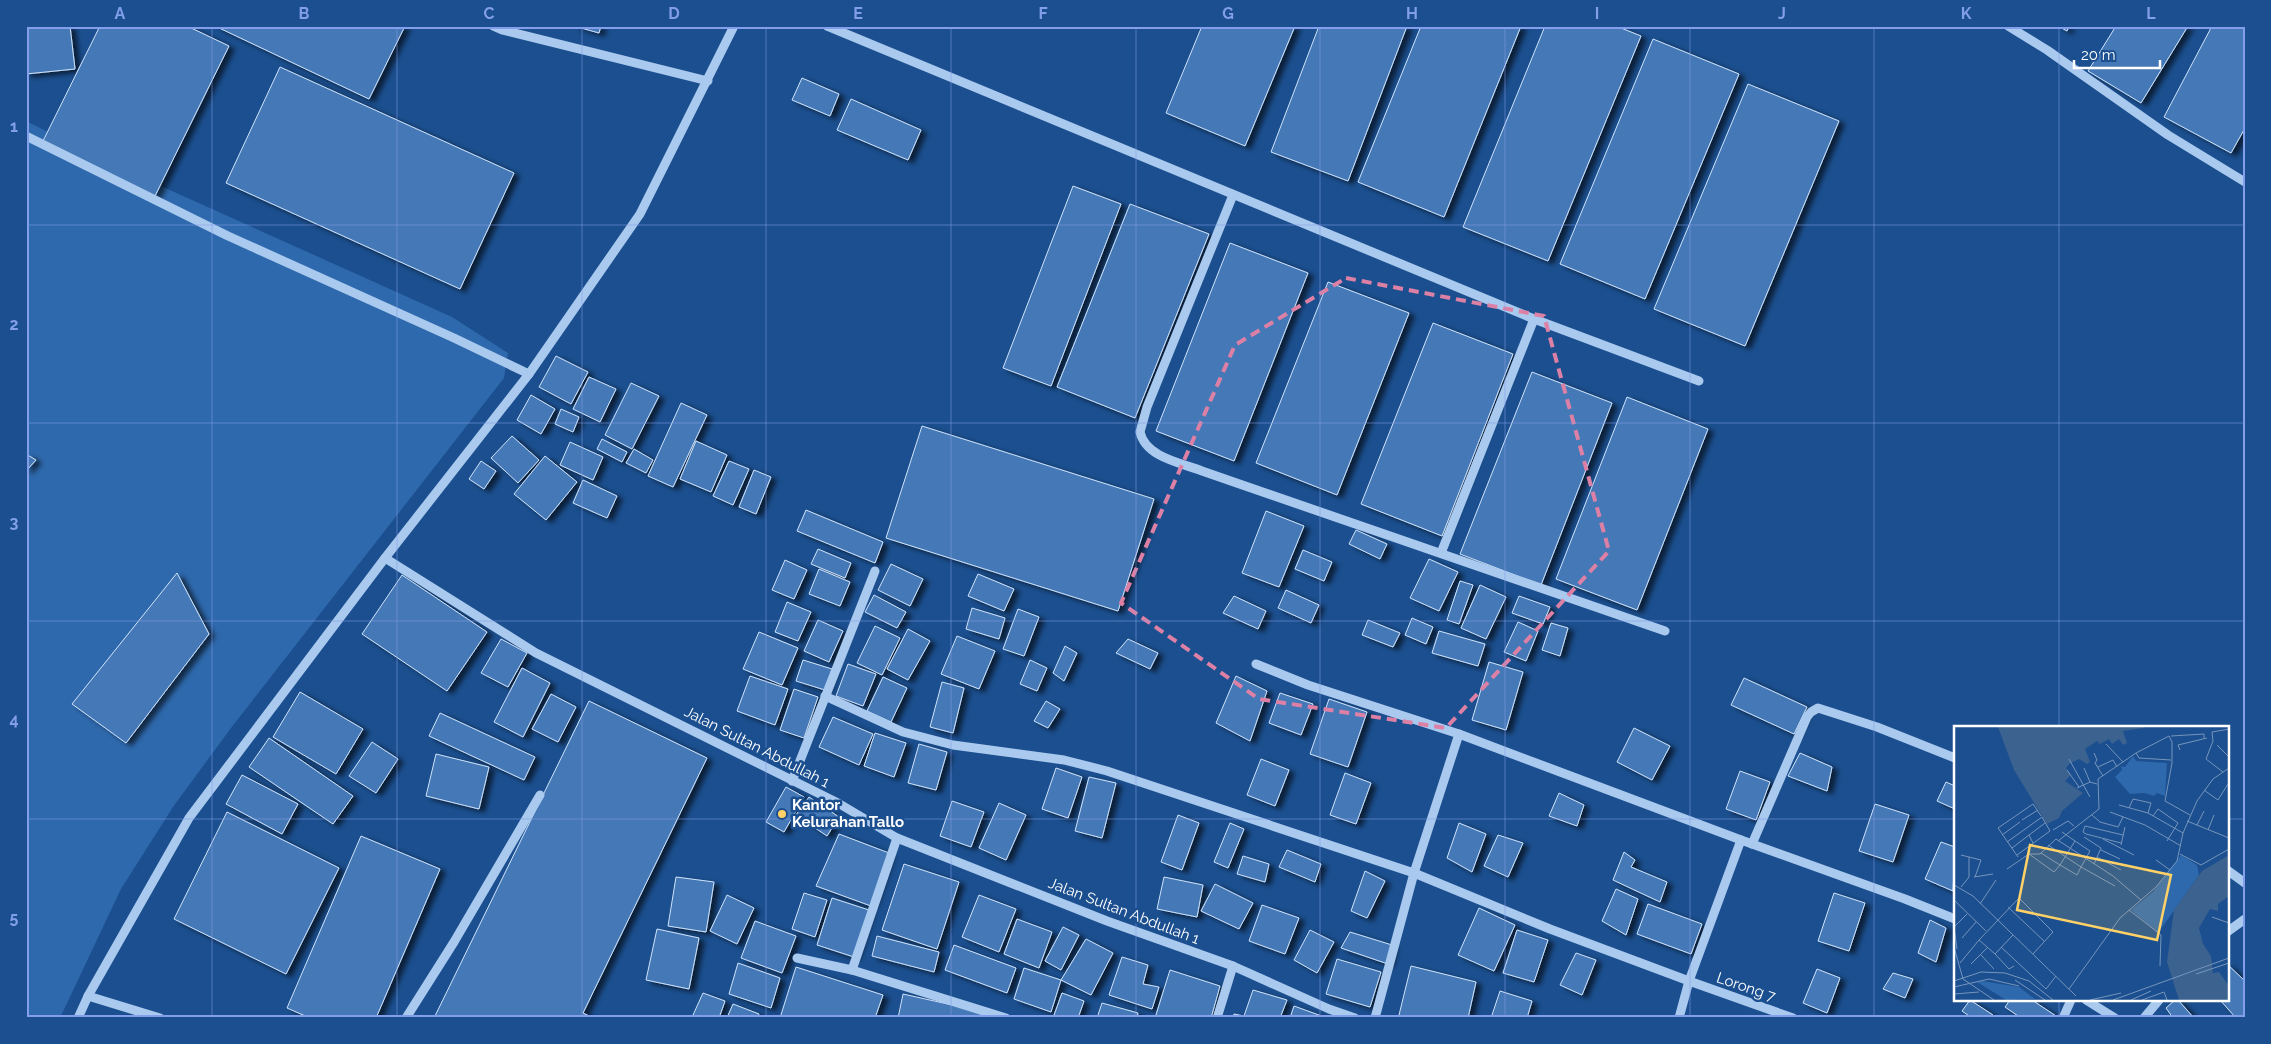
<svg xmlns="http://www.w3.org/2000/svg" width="2271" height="1044" viewBox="0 0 2271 1044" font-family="Raleway,sans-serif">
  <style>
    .green { fill: #2e69ad }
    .building { fill: #4478b7; stroke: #cfe3fa; filter: url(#shadow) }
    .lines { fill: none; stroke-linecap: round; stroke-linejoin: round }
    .minor { stroke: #a9c9ee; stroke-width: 9 }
    .marked { fill: none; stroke: #dd80a5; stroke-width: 4; stroke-dasharray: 10 6; stroke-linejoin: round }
    .grid { fill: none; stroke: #839eea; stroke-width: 1; stroke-opacity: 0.55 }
    .poi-dot { fill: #ffd166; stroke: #1b4f8f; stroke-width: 2 }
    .labels { text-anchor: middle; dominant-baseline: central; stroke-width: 5; stroke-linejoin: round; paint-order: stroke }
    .street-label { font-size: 15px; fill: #fff; stroke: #1b4f8f }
    .poi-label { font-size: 15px; font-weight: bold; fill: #fff; stroke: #1b4f8f; text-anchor: start }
    .inset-road { fill: none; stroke: #7695bc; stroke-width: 1 }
    .view { fill: #ffd166; fill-opacity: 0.15; stroke: #ffd166; stroke-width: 2.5 }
    .inset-edge { fill: none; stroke: #fff; stroke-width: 2.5 }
    .neatline { fill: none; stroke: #839eea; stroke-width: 2 }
    .grid-label { font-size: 16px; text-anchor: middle; font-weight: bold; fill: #839eea }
  </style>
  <defs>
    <filter id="shadow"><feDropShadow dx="5.5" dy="3" stdDeviation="2.5" flood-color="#0009"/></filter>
  </defs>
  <rect width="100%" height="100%" fill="#1b4f8f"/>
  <polygon class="green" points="26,121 112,164 452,317 508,353 504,378 231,728 173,807 121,889 60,1018 26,1018"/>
  <g class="building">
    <polygon points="26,26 70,26 75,69 26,74"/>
    <polygon points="100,26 187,26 229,46 155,196 43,141"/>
    <polygon points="215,26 405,26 369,99"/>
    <polygon points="574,26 601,26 599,33"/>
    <polygon points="1202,26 1295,26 1245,146 1166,113"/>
    <polygon points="1319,26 1407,26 1348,181 1271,152"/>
    <polygon points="1421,26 1521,26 1444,217 1358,182"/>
    <polygon points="1545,26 1616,26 1641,36 1548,261 1463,227"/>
    <polygon points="2058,26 2069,26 2067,31"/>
    <polygon points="2116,26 2188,26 2141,103 2088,71"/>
    <polygon points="2212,26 2245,26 2245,128 2231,153 2164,117"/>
    <polygon points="1653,39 1739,74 1645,299 1560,264"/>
    <polygon points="280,67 514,173 460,289 226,183"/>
    <polygon points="802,78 839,94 830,116 792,100"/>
    <polygon points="1748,84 1839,121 1745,346 1654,309"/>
    <polygon points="851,99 921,130 908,160 837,130"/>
    <polygon points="1073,186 1121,204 1051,386 1003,368"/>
    <polygon points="1130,204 1209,234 1135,418 1057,387"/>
    <polygon points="1230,243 1308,273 1234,461 1156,431"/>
    <polygon points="1328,282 1409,313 1337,495 1256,463"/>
    <polygon points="1433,323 1513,354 1442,536 1361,504"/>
    <polygon points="556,356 588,372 571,404 539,387"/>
    <polygon points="1532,372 1612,403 1541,585 1460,554"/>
    <polygon points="589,377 616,389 600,422 573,409"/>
    <polygon points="631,383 659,396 632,449 605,435"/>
    <polygon points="531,395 555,409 541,434 517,420"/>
    <polygon points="1627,397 1708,429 1637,610 1556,579"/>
    <polygon points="681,403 707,415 673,487 648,476"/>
    <polygon points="561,409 579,417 573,432 555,424"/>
    <polygon points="922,426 1154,499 1118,611 886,538"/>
    <polygon points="512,436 539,460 518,483 491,458"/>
    <polygon points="602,439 627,452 622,462 597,449"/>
    <polygon points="696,441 727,455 711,492 680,479"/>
    <polygon points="570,442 603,457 593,480 560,465"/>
    <polygon points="634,449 653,460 646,473 626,463"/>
    <polygon points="26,454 36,460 26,471"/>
    <polygon points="545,456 577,482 546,520 514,494"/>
    <polygon points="481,461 496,471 484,489 469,479"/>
    <polygon points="729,461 749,469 733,505 713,496"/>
    <polygon points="754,470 771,477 756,514 739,507"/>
    <polygon points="583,480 617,496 607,518 573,503"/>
    <polygon points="806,510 883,542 875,563 797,531"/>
    <polygon points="1266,511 1304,526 1279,587 1242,573"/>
    <polygon points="1356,530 1387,544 1380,559 1349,544"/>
    <polygon points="818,549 851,563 845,578 811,564"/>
    <polygon points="1303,550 1332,562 1324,581 1295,569"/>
    <polygon points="1429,559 1458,572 1439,611 1410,598"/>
    <polygon points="785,560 807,570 794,599 772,590"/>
    <polygon points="891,564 923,579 910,606 878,590"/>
    <polygon points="819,569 850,582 840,606 809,594"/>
    <polygon points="177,573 209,634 126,743 72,704"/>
    <polygon points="978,574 1014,589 1004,611 968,596"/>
    <polygon points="402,575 487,632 447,691 362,634"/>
    <polygon points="1460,581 1473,585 1459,624 1447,620"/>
    <polygon points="1480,585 1506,597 1486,639 1461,628"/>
    <polygon points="1286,590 1319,605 1311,623 1278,608"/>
    <polygon points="874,595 906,612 897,628 865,612"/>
    <polygon points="1234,596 1266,611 1258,629 1223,613"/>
    <polygon points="1519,596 1550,607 1543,624 1512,613"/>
    <polygon points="787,602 811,612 798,641 775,632"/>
    <polygon points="972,608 1005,618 999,639 966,629"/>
    <polygon points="1018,609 1039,617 1024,656 1003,649"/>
    <polygon points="1412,618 1433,627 1426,644 1405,635"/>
    <polygon points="818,620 843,631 829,662 804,651"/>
    <polygon points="1368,620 1400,633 1393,647 1362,635"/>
    <polygon points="1518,622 1538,631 1526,661 1504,652"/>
    <polygon points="1551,623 1568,628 1560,656 1542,650"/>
    <polygon points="875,626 900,638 882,675 857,663"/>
    <polygon points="908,629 930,641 908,680 887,669"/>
    <polygon points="1439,631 1485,644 1478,666 1432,653"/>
    <polygon points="759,632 798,648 782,685 743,669"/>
    <polygon points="957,636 995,651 979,689 941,674"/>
    <polygon points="501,639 527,653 508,687 481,673"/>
    <polygon points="1128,639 1158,653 1150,669 1116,653"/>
    <polygon points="1065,646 1077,653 1064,681 1053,673"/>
    <polygon points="803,660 832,669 825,690 796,681"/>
    <polygon points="1030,660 1047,668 1037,691 1020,684"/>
    <polygon points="1489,662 1523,672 1506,730 1472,720"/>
    <polygon points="848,664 876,674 863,706 836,696"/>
    <polygon points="522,668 550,683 523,737 494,722"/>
    <polygon points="750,676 788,689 775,725 737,711"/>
    <polygon points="1236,676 1267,691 1250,741 1216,723"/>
    <polygon points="883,677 907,688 891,722 867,711"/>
    <polygon points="1744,678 1807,707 1794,734 1731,705"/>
    <polygon points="942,682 964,688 953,733 930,727"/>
    <polygon points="794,689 818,697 804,738 780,730"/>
    <polygon points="300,692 363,729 336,774 273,737"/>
    <polygon points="1280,693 1313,704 1301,735 1269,723"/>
    <polygon points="551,694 576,707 558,742 532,729"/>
    <polygon points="1329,699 1367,712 1348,767 1310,754"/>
    <polygon points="589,701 707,758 583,1013 593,1018 434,1018"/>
    <polygon points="1046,701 1060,709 1048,728 1034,721"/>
    <polygon points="440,713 535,757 524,780 429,736"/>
    <polygon points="833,717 873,734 859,765 819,747"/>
    <polygon points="1634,728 1670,746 1652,780 1617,762"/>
    <polygon points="875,733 906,743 894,777 864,766"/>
    <polygon points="269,738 353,796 333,824 249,767"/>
    <polygon points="372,742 398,759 376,793 349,776"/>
    <polygon points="919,744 947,752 936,790 908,783"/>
    <polygon points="1800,753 1832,767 1827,791 1788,776"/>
    <polygon points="436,754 489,767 479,809 426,796"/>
    <polygon points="1261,759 1289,770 1275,806 1247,795"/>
    <polygon points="1056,768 1082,777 1068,818 1042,809"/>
    <polygon points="1740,771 1770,782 1756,820 1726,809"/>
    <polygon points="1345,773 1371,783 1356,824 1330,815"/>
    <polygon points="242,775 298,804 282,834 226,804"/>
    <polygon points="1089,777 1116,783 1102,838 1075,831"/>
    <polygon points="1946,782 1955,786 1955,809 1937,801"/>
    <polygon points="786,787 804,797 784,832 766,822"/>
    <polygon points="1559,793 1584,805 1577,826 1549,816"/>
    <polygon points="809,797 839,817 827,836 796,815"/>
    <polygon points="952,801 984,812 971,847 940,836"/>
    <polygon points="999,803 1026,815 1006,860 979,848"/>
    <polygon points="1875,804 1909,815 1893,862 1859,851"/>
    <polygon points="227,812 339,868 286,974 174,919"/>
    <polygon points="1178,815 1199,823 1182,870 1161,862"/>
    <polygon points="1230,823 1244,829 1228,868 1214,862"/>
    <polygon points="1459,823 1486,834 1472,872 1447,858"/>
    <polygon points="839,834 889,853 871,906 816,886"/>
    <polygon points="1498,835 1523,843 1508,877 1484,866"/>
    <polygon points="361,836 440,869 376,1018 310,1018 287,1008"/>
    <polygon points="1941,842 1955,847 1953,891 1925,879"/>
    <polygon points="1287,850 1321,864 1315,882 1279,867"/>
    <polygon points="1624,852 1635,860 1631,867 1667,882 1660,902 1613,880"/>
    <polygon points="1243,856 1269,864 1265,882 1237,874"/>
    <polygon points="904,864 959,882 937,949 882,930"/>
    <polygon points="1365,871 1385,881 1367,918 1351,911"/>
    <polygon points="676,877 714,882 706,932 668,926"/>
    <polygon points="1164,877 1203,885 1197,917 1157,909"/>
    <polygon points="1215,884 1253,903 1239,929 1201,911"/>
    <polygon points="1616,889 1638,899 1626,935 1602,921"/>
    <polygon points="804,893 827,900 815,937 792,929"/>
    <polygon points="1834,893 1865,903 1849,951 1818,941"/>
    <polygon points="727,895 754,908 737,944 710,931"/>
    <polygon points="979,895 1016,909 999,952 962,937"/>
    <polygon points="832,898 869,910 854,957 817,945"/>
    <polygon points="1648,904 1702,924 1691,954 1637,934"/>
    <polygon points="1262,905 1299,918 1285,954 1249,941"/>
    <polygon points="1479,908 1515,925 1494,971 1458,955"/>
    <polygon points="1017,919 1052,932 1039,968 1004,954"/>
    <polygon points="1930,920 1946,928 1936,962 1918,953"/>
    <polygon points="755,921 796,936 782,973 741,958"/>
    <polygon points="1063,927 1079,935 1061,970 1045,961"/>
    <polygon points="657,929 699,938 689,989 646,980"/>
    <polygon points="1310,930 1334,942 1317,973 1294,960"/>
    <polygon points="1517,930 1548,940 1534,982 1503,973"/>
    <polygon points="1350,932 1392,945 1388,964 1341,948"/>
    <polygon points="877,936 939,952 934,972 872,956"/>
    <polygon points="1086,939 1113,953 1091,995 1061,980"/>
    <polygon points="954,945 1016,968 1007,993 945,970"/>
    <polygon points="1576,953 1596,960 1582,995 1560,985"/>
    <polygon points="1122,957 1148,965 1143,984 1159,987 1152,1009 1109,995"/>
    <polygon points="1337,959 1381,972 1370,1007 1326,994"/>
    <polygon points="738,963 780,978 771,1008 729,994"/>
    <polygon points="2227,964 2245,981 2245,1018 2236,1018 2220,1000 2227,1000"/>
    <polygon points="1411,966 1476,982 1468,1018 1410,1018 1399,1015"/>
    <polygon points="796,967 883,995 875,1018 780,1018"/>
    <polygon points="1024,968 1061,980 1051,1012 1014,999"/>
    <polygon points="1817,969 1840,978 1827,1013 1803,1003"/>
    <polygon points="1170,970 1220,986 1211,1018 1155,1018"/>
    <polygon points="1893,973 1913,979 1905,998 1883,989"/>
    <polygon points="1253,990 1287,1000 1280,1018 1232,1018 1234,1014 1244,1016"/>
    <polygon points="1500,991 1532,1001 1527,1018 1491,1018"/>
    <polygon points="703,993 725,1001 719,1018 699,1018 693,1015"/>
    <polygon points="1062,993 1084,1001 1078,1018 1053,1018"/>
    <polygon points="903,994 988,1013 987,1018 898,1018"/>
    <polygon points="1970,1000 1993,1015 1991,1018 1972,1018 1962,1011"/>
    <polygon points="2010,1000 2032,1000 2056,1016 2054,1018 2021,1018 2005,1007"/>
    <polygon points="2175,1000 2178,1000 2194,1018 2173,1018 2166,1008"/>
    <polygon points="1102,1003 1138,1013 1137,1018 1097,1018"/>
    <polygon points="733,1004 759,1014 757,1018 727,1018"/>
    <polygon points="1294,1006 1327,1018 1290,1018"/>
  </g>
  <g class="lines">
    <g class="minor">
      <polyline points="493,26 502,30 708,81"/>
      <polyline points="827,26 1534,319 1699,381"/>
      <polyline points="2008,26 2047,50 2168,135 2245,182"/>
      <polyline points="26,136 228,236 454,338 529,374"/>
      <path d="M 1233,195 L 1147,407 L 1140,432 C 1146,458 1182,463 1202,471 L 1665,631"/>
      <polyline points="1441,553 1534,319"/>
      <polyline points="385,558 536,653 838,803 897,838 1107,921 1233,966 1329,1009 1355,1018"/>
      <polyline points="1256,664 1308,685 1459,734"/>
      <polyline points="825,696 903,732 953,745 1064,760 1107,771 1414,873 1459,734 1741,840"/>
      <polyline points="792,781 875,571"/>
      <polyline points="1752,844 1807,717 1811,712 1818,708 1877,727 1955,758"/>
      <polyline points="2227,870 2245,883"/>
      <polyline points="2227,932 2245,919"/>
      <polyline points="797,958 852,970 1006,1018"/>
      <polyline points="852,970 897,838"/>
      <polyline points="88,996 160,1018"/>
      <polyline points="2086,1000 2115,1018"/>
      <polyline points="78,1018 88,996 189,818 385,558 529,374 640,214 734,26"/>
      <polyline points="406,1018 454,942 540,795"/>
      <polyline points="1217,1018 1233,966"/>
      <polyline points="1375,1018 1414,873 1550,929 1689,981 1793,1018"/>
      <polyline points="1679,1018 1689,981 1741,840 1905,899 1955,919"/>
      <polyline points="2063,1018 2071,1000"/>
      <polyline points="2144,1018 2159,1000"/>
    </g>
  </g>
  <path class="marked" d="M 1346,278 L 1544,316 L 1609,551 L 1446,728 L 1259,699 L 1121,603 L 1235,345 Z"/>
  <path class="grid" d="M 212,26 L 212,1018M 397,26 L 397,1018M 582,26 L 582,1018M 766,26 L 766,1018M 951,26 L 951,1018M 1136,26 L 1136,1018M 1320,26 L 1320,1018M 1505,26 L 1505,1018M 1690,26 L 1690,1018M 1874,26 L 1874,1018M 2059,26 L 2059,728M 26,225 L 2245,225M 26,423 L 2245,423M 26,621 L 2245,621M 26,819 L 1955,819M 2227,819 L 2245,819M 2059,1000 L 2059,1018"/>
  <circle class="poi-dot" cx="782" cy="814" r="5"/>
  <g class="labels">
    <g class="street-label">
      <text transform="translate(757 747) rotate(27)">Jalan Sultan Abdullah 1</text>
      <text transform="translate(1124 911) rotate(21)">Jalan Sultan Abdullah 1</text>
      <text transform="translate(1746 987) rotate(19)">Lorong 7</text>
    </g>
    <g class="poi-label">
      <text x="792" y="805">Kantor<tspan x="792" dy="17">Kelurahan Tallo</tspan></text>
    </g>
  </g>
  <g transform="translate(1954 726)">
    <rect width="275" height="275" fill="#1b4f8f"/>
    <path d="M 179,30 L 182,35 L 213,37 L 211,70 L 203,67 L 200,70 L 190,67 L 176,68 L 161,51 L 168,44 L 167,40 L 171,41 ZM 227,129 L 243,139 L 245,149 L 204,207 L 177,184 L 199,166 ZM 28,255 L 65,261 L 81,273 L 52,274 L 23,256 Z" fill="#2e69ad"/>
    <path d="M 44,1 L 190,1 L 190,2 L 169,5 L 173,17 L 169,19 L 165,13 L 158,18 L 155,13 L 146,18 L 143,15 L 131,23 L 136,36 L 133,38 L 125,33 L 115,38 L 112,42 L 117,49 L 111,55 L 129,67 L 108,85 L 105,92 L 93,98 L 60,44 ZM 275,129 L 275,170 L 264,178 L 264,185 L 256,183 L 245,202 L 249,218 L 257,230 L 259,247 L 265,246 L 275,260 L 275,274 L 225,274 L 213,236 L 220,184 L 248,145 Z" fill="#3c6290"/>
    <path class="inset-road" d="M 217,10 L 250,8 L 250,12M 152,18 L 169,36M 263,19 L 275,31M 226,24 L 224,19 L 253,12M 140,27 L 143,34 L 141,37 L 149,50M 182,27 L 185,32 L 217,34M 115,33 L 136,71M 144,41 L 159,34 L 163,41M 130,42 L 136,56M 113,44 L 125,61M 269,46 L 252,33 L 259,15 L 258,6 L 275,3M 123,62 L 136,56 L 143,58M 250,64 L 264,74 L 274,58M 165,79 L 194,87 L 229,107M 175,82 L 179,73 L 197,77 L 194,87M 156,86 L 191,99 L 227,120M 138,89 L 146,96 L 164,101 L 169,91M 199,90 L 204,83 L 224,97 L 213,115M 68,94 L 84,84M 233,95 L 275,112M 243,99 L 250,85M 131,100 L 129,106 L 132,108 L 167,117M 131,100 L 169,109M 99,104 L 114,95 L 120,100M 254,104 L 260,89M 48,109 L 66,96M 130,111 L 147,122 L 140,138M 149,113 L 180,129M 104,115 L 145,83 L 144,53 L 182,27 L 215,10 L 218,16 L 218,37 L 211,75 L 236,89M 53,116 L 88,91 L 96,105 L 63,129M 79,117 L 75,109 L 91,97M 94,119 L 127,141 L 136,125 L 121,115M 167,119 L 171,101M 58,122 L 75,109M 147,124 L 166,133M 87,127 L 106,139 L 121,115 L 108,106M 75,128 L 100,146 L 106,139M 226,128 L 247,139 L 275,123M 7,129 L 27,134 L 21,151M 64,131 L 44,102 L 79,78 L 87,90M 143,131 L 167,144M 202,134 L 216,144M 106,139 L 123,149 L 127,141 L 161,160M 53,143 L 75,128 L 86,128 L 102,113 L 159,150 L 187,174M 20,151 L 39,148M 0,159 L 19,170 L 122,270M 7,161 L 15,151 L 15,131M 0,174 L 32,205M 26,178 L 42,154M 54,181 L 90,215M 175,184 L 207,209 L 206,240M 258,191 L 275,197M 0,201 L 3,223M 0,201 L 13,188M 59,209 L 41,228 L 25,214 L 65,172 L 99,206 L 79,228M 8,212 L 22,196M 0,221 L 9,253 L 40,274M 47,221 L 92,263 L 102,250M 26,228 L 40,243M 41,228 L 55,243 L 60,240M 6,237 L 25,214M 17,238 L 33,222M 242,248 L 275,237M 61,254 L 91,274M 0,255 L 27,246 L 51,247 L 75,255 L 99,274M 0,261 L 35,253 L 65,260M 115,263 L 166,192 L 202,161 L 223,135 L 229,107 L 243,75 L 259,53 L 275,42M 0,268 L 25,266M 136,274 L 167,267M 159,274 L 275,232M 177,274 L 197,265M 188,274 L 210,266 L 213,274"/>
    <path class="view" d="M 76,119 L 217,149 L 203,214 L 63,184 Z"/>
    <rect width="275" height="275" class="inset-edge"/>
  </g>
  <rect width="2271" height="1044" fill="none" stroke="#1b4f8f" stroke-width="55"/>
  <path d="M2074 60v8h86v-8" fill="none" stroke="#ffffff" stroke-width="2.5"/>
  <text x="2081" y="60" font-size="15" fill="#ffffff" stroke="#1b4f8f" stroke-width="4" paint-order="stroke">20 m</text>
  <rect x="28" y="28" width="2216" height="988" class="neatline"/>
  <g class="grid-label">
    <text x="120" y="19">A</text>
    <text x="304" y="19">B</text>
    <text x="489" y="19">C</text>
    <text x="674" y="19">D</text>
    <text x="858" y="19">E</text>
    <text x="1043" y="19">F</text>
    <text x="1228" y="19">G</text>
    <text x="1412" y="19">H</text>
    <text x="1597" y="19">I</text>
    <text x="1782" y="19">J</text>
    <text x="1966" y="19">K</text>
    <text x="2151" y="19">L</text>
    <text x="14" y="132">1</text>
    <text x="14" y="330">2</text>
    <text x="14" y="528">3</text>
    <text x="14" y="725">4</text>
    <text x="14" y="923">5</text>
  </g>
</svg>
